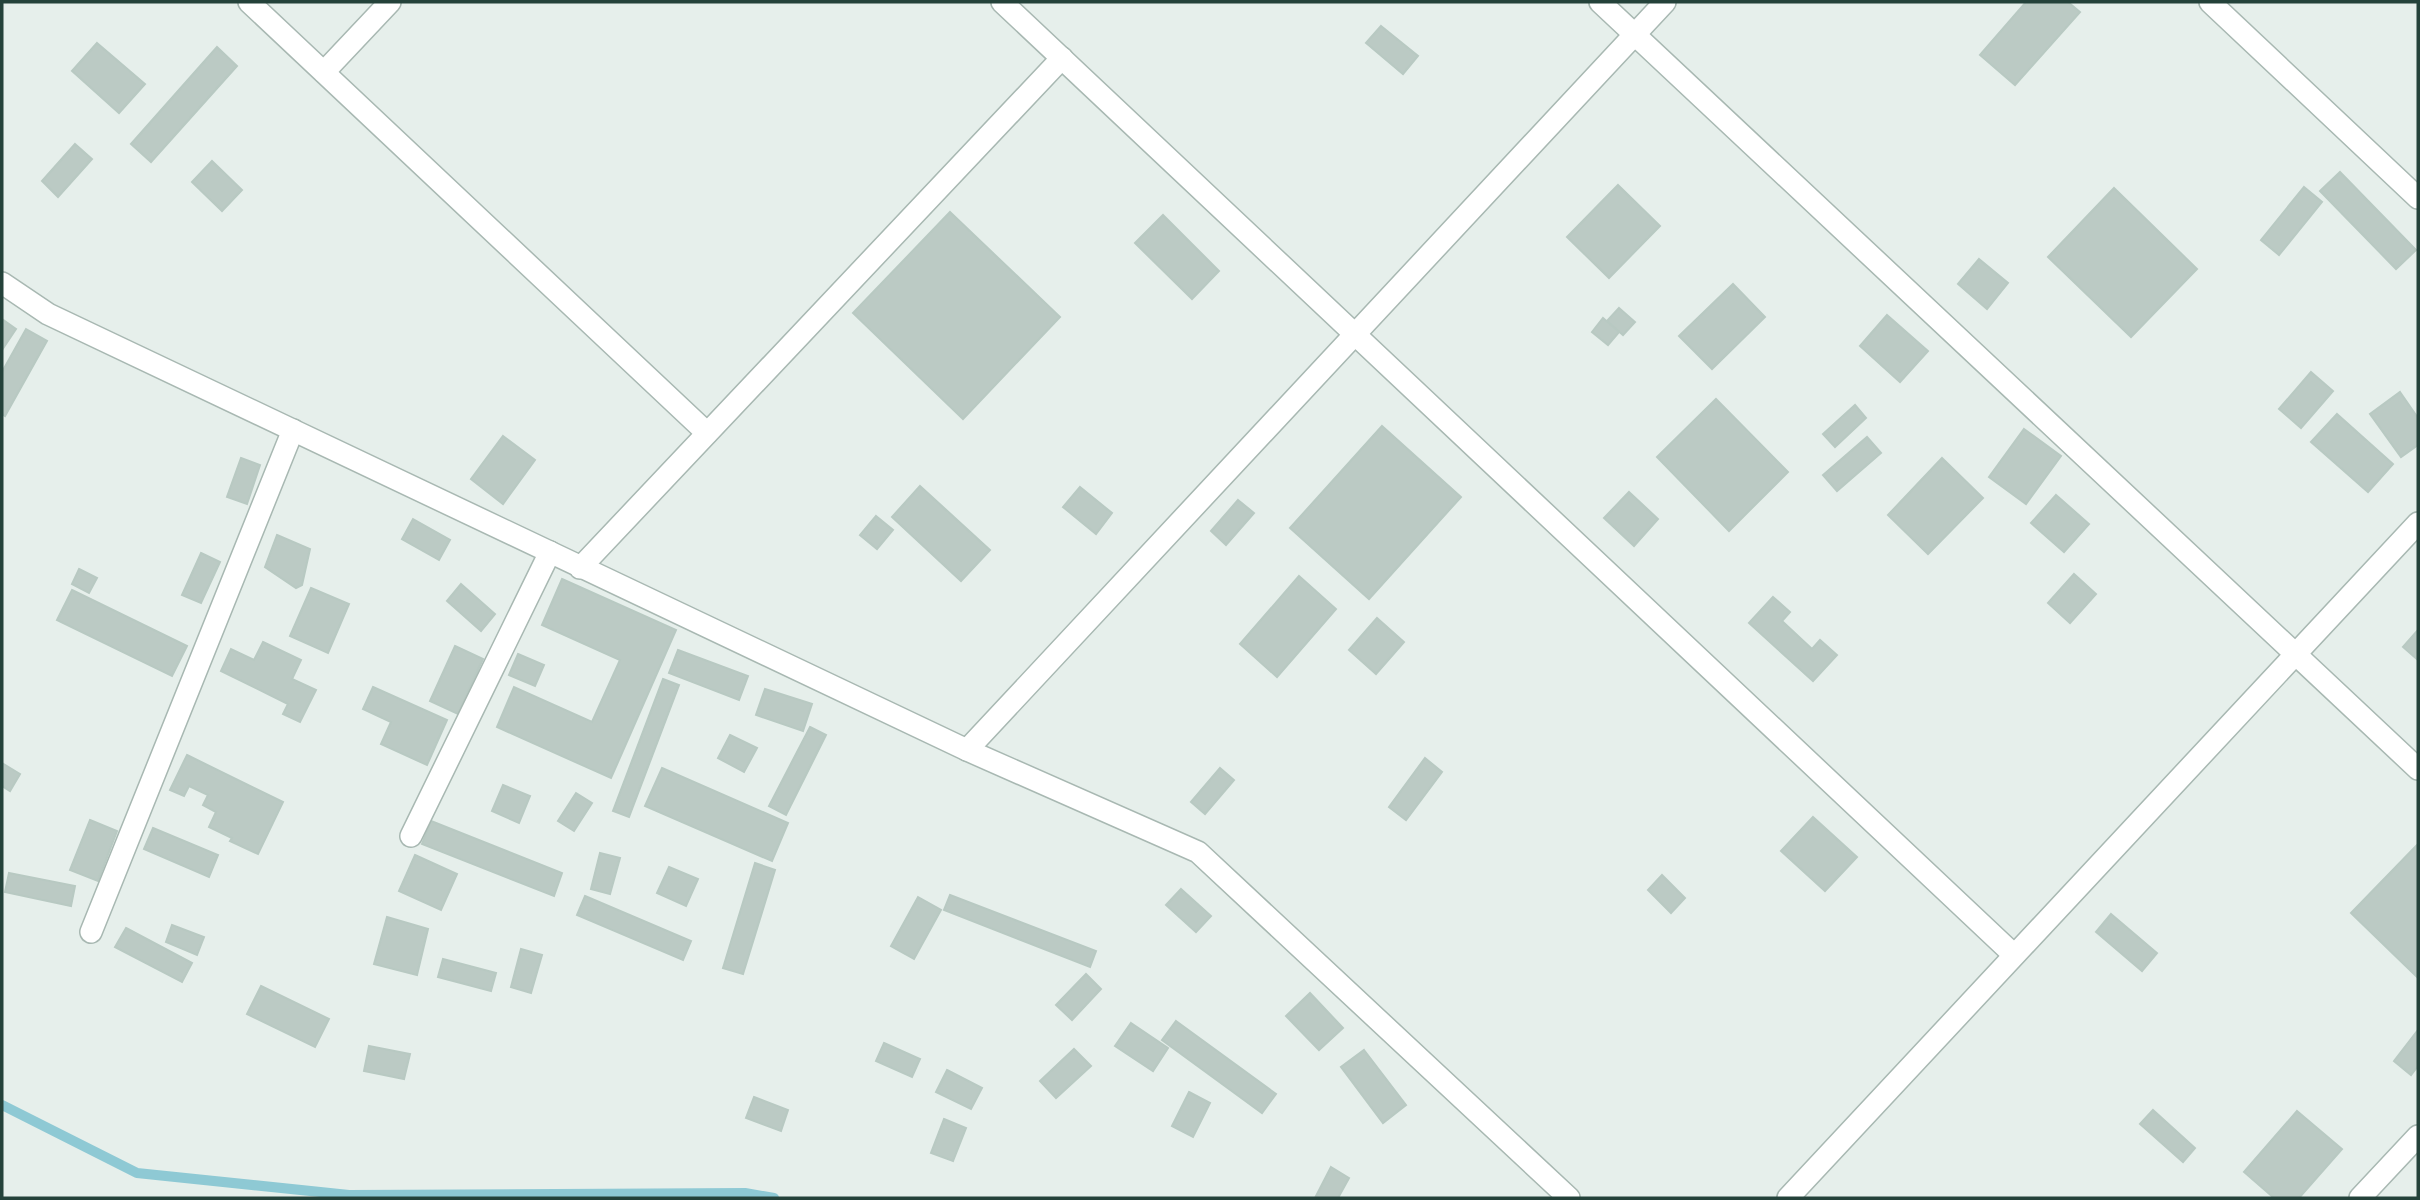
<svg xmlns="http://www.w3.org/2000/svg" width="2420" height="1200" viewBox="0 0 2420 1200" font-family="'Fira Sans Condensed',sans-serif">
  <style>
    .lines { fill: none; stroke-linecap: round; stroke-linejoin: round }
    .stream { stroke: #8ec9d4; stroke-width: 10 }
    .building { fill: #bbcac4; stroke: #b8c9c2; stroke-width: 2 }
    .minor-casing { stroke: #a8b8b2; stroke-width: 24 }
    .minor { stroke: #fff; stroke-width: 21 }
  </style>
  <rect width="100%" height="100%" fill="#e6efeb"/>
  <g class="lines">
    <polyline class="stream" points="2,1105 137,1173 349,1195 745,1193 774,1198"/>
  </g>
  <g class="building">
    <polygon points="2026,2 2068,2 2080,12 2015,85 1980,55"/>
    <polygon points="1381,26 1418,56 1403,74 1366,43"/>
    <polygon points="97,43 145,84 119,113 72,71"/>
    <polygon points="217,47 237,66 151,162 131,144"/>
    <polygon points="75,144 92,159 58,197 42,181"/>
    <polygon points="212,161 242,190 222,211 192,182"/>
    <polygon points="2340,172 2416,250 2396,269 2320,191"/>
    <polygon points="1618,185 1660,226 1609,278 1567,237"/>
    <polygon points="2304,187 2322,202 2279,255 2261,240"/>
    <polygon points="2114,188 2197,269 2131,337 2048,257"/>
    <polygon points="950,212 1060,317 963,419 853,313"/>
    <polygon points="1163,215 1219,271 1192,299 1135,243"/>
    <polygon points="1979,259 2008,283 1987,309 1958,284"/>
    <polygon points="1733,284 1765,317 1712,369 1679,336"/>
    <polygon points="1619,308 1635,322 1623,335 1607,321"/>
    <polygon points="1887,315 1928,351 1900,382 1860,346"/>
    <polygon points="1603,318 1619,332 1608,345 1592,332"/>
    <polygon points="2,319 16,329 2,350"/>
    <polygon points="26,329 47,341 5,416 2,414 2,372"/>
    <polygon points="2311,372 2333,391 2301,428 2279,409"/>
    <polygon points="2400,392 2418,418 2418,445 2401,457 2370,414"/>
    <polygon points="1716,399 1788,472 1729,531 1657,457"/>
    <polygon points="1855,405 1866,418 1835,447 1823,434"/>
    <polygon points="2337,414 2393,464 2368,492 2311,442"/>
    <polygon points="1382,426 1461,497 1369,599 1290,528"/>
    <polygon points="2024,429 2061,456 2026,504 1989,477"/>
    <polygon points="503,436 535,460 503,504 471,479"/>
    <polygon points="1867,437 1881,453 1837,491 1823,475"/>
    <polygon points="241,458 260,465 247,504 227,497"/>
    <polygon points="1942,458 1983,498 1928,554 1888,515"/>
    <polygon points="920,486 990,550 961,581 892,517"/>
    <polygon points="1080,487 1112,513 1096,534 1063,507"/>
    <polygon points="1629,492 1658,519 1634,546 1604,518"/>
    <polygon points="2056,495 2089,524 2064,552 2031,523"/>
    <polygon points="1238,500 1254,513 1226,545 1211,531"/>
    <polygon points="876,516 893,530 877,549 860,535"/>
    <polygon points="413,519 450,540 439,560 402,539"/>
    <polygon points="277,535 310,549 302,585 296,588 265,567"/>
    <polygon points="201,553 220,562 201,603 182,595"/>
    <polygon points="79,569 97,578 89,593 72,584"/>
    <polygon points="2074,574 2096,594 2070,623 2048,603"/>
    <polygon points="1299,576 1336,609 1277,677 1240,644"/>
    <polygon points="562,579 676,630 611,778 497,727 514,687 592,722 620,660 542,625"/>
    <polygon points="461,584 495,614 481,631 447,601"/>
    <polygon points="311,588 349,604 328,653 290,636"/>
    <polygon points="72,590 187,646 172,676 57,620"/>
    <polygon points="1773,597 1790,612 1782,621 1812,649 1820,640 1837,655 1813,681 1749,623"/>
    <polygon points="1377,618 1404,642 1376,674 1349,650"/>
    <polygon points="2418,630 2418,660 2403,647"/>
    <polygon points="263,642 301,660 292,679 316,690 300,722 283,714 288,704 221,671 231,649 254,660"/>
    <polygon points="455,646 483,659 458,714 430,701"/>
    <polygon points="678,650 748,676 739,700 669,673"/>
    <polygon points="518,654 544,665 535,686 509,675"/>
    <polygon points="663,679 679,685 629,817 613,811"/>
    <polygon points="373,687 447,720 427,765 381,744 391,722 363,709"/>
    <polygon points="765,689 812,704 803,731 756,715"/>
    <polygon points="810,727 826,735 786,815 769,806"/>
    <polygon points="730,735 757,748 744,772 718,758"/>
    <polygon points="187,755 283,802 258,854 230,841 232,838 209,827 216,812 203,805 208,795 189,786 184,796 170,790"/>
    <polygon points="1425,758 1442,772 1406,820 1389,807"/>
    <polygon points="2,763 20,774 10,791 2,786"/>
    <polygon points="662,768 788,823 772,861 645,806"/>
    <polygon points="1220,768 1234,780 1205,814 1191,802"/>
    <polygon points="503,785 530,796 519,823 492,811"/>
    <polygon points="576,793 592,803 574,831 558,821"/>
    <polygon points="1813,817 1857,857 1825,891 1781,851"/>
    <polygon points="90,820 117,831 98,881 70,870"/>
    <polygon points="431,821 562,873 554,896 422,844"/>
    <polygon points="153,828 218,855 209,877 144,849"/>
    <polygon points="2418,844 2418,978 2351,913"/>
    <polygon points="600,853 620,858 610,894 591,889"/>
    <polygon points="415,855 457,874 441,910 399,891"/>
    <polygon points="755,863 775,870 743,974 723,968"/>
    <polygon points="669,867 698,879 686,906 657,893"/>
    <polygon points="9,873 75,886 71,906 5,892"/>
    <polygon points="1662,875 1685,898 1671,913 1648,890"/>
    <polygon points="1181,889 1211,916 1196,932 1166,905"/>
    <polygon points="950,895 1096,951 1090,967 944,910"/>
    <polygon points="585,896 691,941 683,960 577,915"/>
    <polygon points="918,897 941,910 914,959 891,946"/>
    <polygon points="2111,914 2157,953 2142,971 2096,932"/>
    <polygon points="387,917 428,929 417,975 374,964"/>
    <polygon points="172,925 204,937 197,955 166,942"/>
    <polygon points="126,928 192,963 182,982 115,947"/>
    <polygon points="521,949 542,955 531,993 511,987"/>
    <polygon points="443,959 496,973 491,991 438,977"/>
    <polygon points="1086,974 1101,989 1072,1020 1056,1005"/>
    <polygon points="261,986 329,1019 315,1047 247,1014"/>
    <polygon points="1310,993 1343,1028 1319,1050 1286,1016"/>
    <polygon points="1176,1021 1276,1094 1262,1113 1162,1040"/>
    <polygon points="1131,1023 1168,1048 1153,1071 1115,1046"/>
    <polygon points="2418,1030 2418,1066 2411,1075 2394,1061"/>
    <polygon points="884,1043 920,1059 912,1077 876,1061"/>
    <polygon points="369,1046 410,1054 404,1079 364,1071"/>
    <polygon points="1074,1049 1091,1066 1056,1098 1040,1081"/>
    <polygon points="1364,1050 1406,1105 1383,1123 1341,1067"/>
    <polygon points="947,1070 982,1088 971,1109 936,1092"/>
    <polygon points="1189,1092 1210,1103 1193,1137 1172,1126"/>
    <polygon points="754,1097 788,1110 781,1131 746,1118"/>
    <polygon points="2153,1110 2195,1148 2183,1162 2140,1124"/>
    <polygon points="2297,1111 2342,1149 2299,1198 2274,1198 2244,1172"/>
    <polygon points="944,1119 966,1128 953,1161 931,1153"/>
    <polygon points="1331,1167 1349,1178 1338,1198 1315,1198"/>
  </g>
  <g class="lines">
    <defs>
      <g id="minor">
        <polyline points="249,2 707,433"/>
        <polyline points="1002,2 2014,955"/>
        <polyline points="1600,2 2418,769"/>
        <polyline points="2210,2 2418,198"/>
        <polyline points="324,72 390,2"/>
        <polyline points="2,283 48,314 967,750 1198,852 1569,1198"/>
        <polyline points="580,568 1062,58"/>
        <polyline points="967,750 1665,2"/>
        <polyline points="411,836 550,552"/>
        <polyline points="91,932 293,430"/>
        <polyline points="1788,1198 2418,523"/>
        <polyline points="2360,1198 2418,1136"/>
      </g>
    </defs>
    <use href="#minor" class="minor-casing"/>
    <use href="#minor" class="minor"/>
  </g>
  <rect width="2420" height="1200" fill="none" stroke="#24423a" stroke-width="7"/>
</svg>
